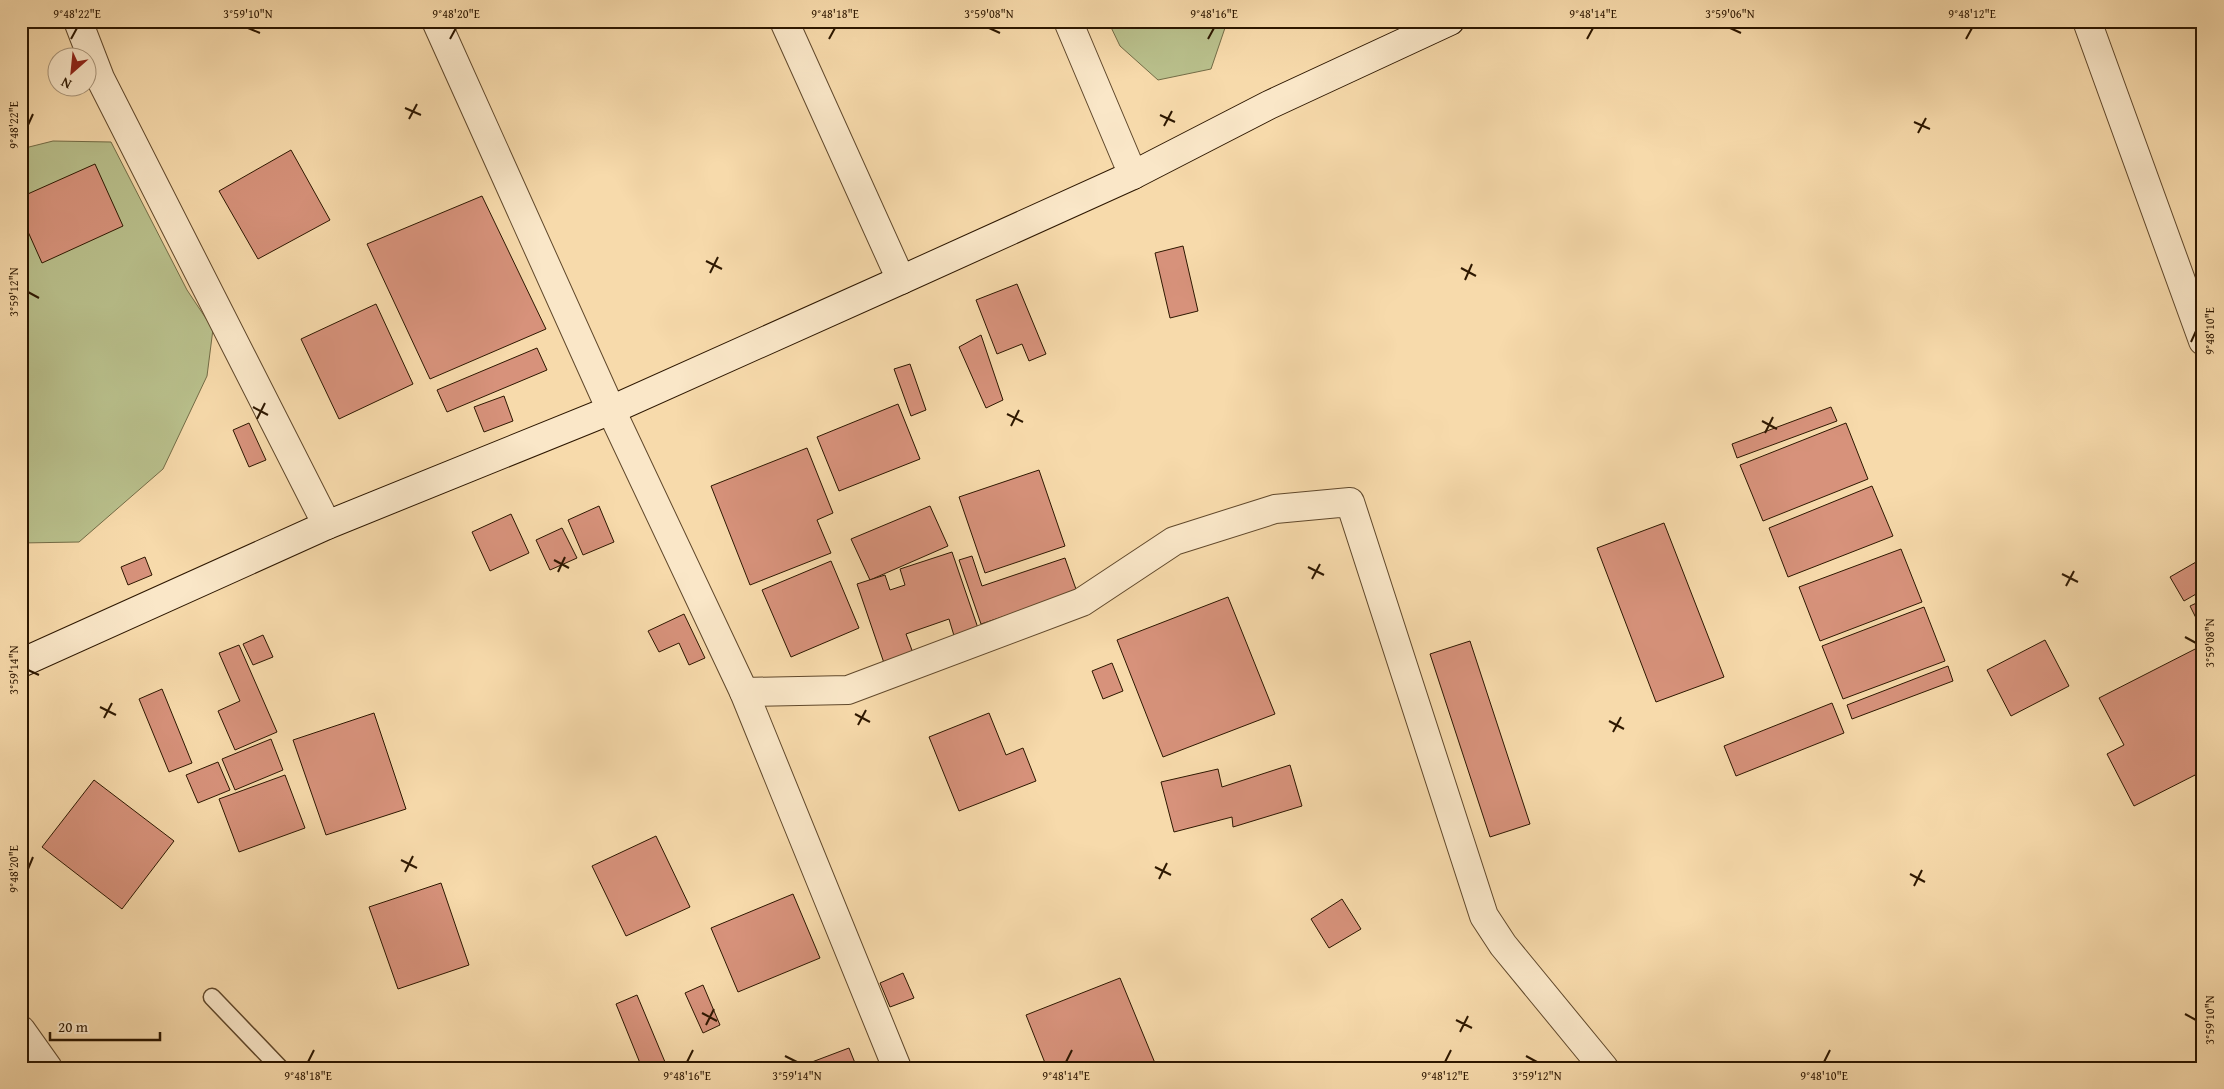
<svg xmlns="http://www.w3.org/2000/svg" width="2224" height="1089" viewBox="0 0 2224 1089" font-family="'Gentium Book Plus',serif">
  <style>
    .green { fill: #b9c08c; stroke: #736c46 }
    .building { fill: #d7927b; stroke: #2d1700 }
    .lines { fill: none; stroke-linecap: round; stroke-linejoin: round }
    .service-casing { stroke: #60482b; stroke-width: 19 }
    .minor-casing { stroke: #60482b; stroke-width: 30 }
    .secondary-casing { stroke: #2d1700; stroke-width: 30 }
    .service { stroke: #fae7c8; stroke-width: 16 }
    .minor { stroke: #fae7c8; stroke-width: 28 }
    .secondary { stroke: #fae7c8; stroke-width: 28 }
    .ticks { fill: none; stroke: #2d1700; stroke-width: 2 }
    .neatline { fill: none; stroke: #2d1700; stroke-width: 2 }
    .ticks-label { font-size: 12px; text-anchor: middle; fill: #2d1700 }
  </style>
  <rect width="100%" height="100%" fill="#f7daab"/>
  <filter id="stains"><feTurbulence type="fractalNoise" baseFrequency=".004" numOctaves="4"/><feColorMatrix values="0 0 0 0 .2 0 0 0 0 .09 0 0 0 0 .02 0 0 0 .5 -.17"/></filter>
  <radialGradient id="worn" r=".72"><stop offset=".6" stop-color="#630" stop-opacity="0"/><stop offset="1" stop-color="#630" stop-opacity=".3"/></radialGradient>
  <g class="green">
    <polygon points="1108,21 1227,21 1227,22 1211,69 1158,80 1120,46"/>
    <polygon points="53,141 111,142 187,290 213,329 207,376 163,469 79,542 21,543 21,149"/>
  </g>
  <g class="building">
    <polygon points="291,150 330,220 258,259 219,191"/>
    <polygon points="95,164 123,226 42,263 21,216 21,197"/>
    <polygon points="482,196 546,329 430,379 367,244"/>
    <polygon points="1183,246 1198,311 1170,318 1155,253"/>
    <polygon points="1017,284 1046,354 1029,361 1022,344 997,354 976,300"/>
    <polygon points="376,304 413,384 339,419 301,339"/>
    <polygon points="981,335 1003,400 986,408 959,347"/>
    <polygon points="537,348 547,370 447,412 437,390"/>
    <polygon points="910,364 926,410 911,416 894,369"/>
    <polygon points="504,396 513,421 484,432 474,407"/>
    <polygon points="898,404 920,459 839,491 817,437"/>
    <polygon points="1831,407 1837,421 1737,458 1732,444"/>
    <polygon points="249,423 266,460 249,467 233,430"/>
    <polygon points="1846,423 1868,479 1763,521 1740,465"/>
    <polygon points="807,448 833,513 817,520 831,553 750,585 711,486"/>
    <polygon points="1039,470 1065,546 985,573 959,497"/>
    <polygon points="1872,486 1893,536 1788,577 1769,528"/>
    <polygon points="599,506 614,542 583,555 568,520"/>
    <polygon points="930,506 948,546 870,580 851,539"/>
    <polygon points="511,514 529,553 490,571 472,532"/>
    <polygon points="1664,523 1724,677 1656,702 1597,548"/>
    <polygon points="562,528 577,558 550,570 536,540"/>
    <polygon points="1901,549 1922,602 1820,641 1799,587"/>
    <polygon points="952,552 979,631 955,639 949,619 906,634 913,653 884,663 857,584 885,575 890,590 905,585 900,569"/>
    <polygon points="972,556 982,586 1065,558 1077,592 981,624 959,560"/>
    <polygon points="145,557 152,575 128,585 121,567"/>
    <polygon points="2203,558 2203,590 2184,601 2170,577"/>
    <polygon points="831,561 859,628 791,657 762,590"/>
    <polygon points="1228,597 1275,714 1163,757 1117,640"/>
    <polygon points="2203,600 2203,630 2202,630 2190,606"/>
    <polygon points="1924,607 1945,661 1843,699 1822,646"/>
    <polygon points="684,614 705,658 689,665 679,643 659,652 648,631"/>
    <polygon points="263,635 273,657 253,665 243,644"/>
    <polygon points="2045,640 2069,686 2011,716 1987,670"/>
    <polygon points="1470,641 1530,824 1490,837 1430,654"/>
    <polygon points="239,645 277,732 235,750 218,711 240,701 219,653"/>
    <polygon points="2203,645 2203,771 2134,806 2107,754 2124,745 2099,698"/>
    <polygon points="1112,663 1123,691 1103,699 1092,671"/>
    <polygon points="1948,666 1953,681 1852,719 1847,705"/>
    <polygon points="162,689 192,763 169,772 139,699"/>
    <polygon points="1832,703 1844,733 1736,776 1724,746"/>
    <polygon points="374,713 406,809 326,835 293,740"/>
    <polygon points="989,713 1006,755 1023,748 1036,781 959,811 929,737"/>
    <polygon points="271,739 283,770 235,790 222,759"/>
    <polygon points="218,762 230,790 198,803 186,775"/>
    <polygon points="1290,765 1302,806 1233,827 1232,817 1174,832 1161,782 1218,769 1222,787"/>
    <polygon points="285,775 305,828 239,852 219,799"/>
    <polygon points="94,780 174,841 122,909 42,847"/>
    <polygon points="656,836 690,907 626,936 592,866"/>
    <polygon points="441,883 469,965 398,989 369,907"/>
    <polygon points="793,894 820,958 738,992 711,928"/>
    <polygon points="1342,899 1361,929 1329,948 1311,919"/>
    <polygon points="903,973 914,998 890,1007 880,983"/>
    <polygon points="1120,978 1157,1068 1047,1068 1026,1015"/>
    <polygon points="703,985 720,1025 703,1033 685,993"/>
    <polygon points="637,995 665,1062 650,1068 642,1068 616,1004"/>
    <polygon points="849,1048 857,1068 796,1068"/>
  </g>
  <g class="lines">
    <defs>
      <polyline id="service" points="212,997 280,1068"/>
      <g id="minor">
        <polyline points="78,21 100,78 327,525"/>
        <polyline points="436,21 611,410 744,692 897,1068"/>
        <polyline points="784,21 901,280"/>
        <polyline points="1068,21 1133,175"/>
        <polyline points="2087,21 2203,341"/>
        <polyline points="744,692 848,690 1082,602 1174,541 1275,509 1350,502 1484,916 1503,945 1604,1068"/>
        <polyline points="21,1030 48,1068"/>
      </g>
      <polyline id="secondary" points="21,663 327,525 611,410 901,280 1133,175 1269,105 1450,21"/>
    </defs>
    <use href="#service" class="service-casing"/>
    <use href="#minor" class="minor-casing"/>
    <use href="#secondary" class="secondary-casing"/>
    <use href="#service" class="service"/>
    <use href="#minor" class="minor"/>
    <use href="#secondary" class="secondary"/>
  </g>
  <path class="ticks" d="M 248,28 L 260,33M 989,28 L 1000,33M 1730,28 L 1741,33M 71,39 L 77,28M 450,39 L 456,28M 829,39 L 835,28M 1208,39 L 1214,28M 1587,39 L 1593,28M 1966,39 L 1972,28M 405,108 L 421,115M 1160,115 L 1175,122M 409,119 L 417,104M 1914,122 L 1930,129M 28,125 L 33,114M 1164,126 L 1172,111M 1918,133 L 1926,118M 706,261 L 722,269M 1461,268 L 1476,276M 710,273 L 718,257M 1465,280 L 1472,264M 28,292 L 39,298M 2191,342 L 2196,331M 253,407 L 268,415M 1007,414 L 1023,422M 257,419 L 265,403M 1762,421 L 1777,429M 1011,426 L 1019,410M 1765,433 L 1773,417M 554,560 L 569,568M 1308,567 L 1324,575M 558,572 L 565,557M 2062,574 L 2078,582M 1312,579 L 1320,564M 2066,586 L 2074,571M 2185,637 L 2196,643M 28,670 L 39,675M 100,707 L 116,715M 855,714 L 870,722M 104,718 L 112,703M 1609,721 L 1624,729M 858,725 L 866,710M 1613,732 L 1621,717M 401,860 L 417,868M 1155,867 L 1171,875M 28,869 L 33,857M 405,872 L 413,856M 1910,874 L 1925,882M 1159,879 L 1167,863M 1914,886 L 1922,870M 702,1013 L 717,1021M 2185,1014 L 2196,1020M 1456,1020 L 1472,1028M 706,1025 L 714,1009M 1460,1032 L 1468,1016M 785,1056 L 797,1062M 1526,1056 L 1537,1062M 308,1062 L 314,1050M 687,1062 L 693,1050M 1066,1062 L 1072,1050M 1445,1062 L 1451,1050M 1824,1062 L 1830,1050"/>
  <rect width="2224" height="1089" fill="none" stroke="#f7daab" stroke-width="55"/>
  <g transform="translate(72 72) rotate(207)"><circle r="24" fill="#fae7c8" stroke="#a89478"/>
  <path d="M0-4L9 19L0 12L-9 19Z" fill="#8f2418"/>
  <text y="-8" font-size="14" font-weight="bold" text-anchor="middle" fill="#2d1700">N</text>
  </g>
  <path d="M50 1032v8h110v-8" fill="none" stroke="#2d1700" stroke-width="2.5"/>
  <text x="58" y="1032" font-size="15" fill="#2d1700" stroke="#fae7c8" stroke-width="4" paint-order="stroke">20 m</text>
  <rect x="28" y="28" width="2168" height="1034" class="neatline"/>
  <g class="ticks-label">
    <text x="77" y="18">9°48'22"E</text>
    <text x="248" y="18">3°59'10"N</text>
    <text x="456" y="18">9°48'20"E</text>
    <text x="835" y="18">9°48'18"E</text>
    <text x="989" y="18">3°59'08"N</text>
    <text x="1214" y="18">9°48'16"E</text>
    <text x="1593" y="18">9°48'14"E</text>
    <text x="1730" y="18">3°59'06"N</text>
    <text x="1972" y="18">9°48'12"E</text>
    <text transform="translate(14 125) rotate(-90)" y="4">9°48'22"E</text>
    <text transform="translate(14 292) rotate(-90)" y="4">3°59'12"N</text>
    <text transform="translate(2210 331) rotate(-90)" y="4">9°48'10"E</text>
    <text transform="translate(2210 643) rotate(-90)" y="4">3°59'08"N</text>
    <text transform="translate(14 670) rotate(-90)" y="4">3°59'14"N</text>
    <text transform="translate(14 869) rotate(-90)" y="4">9°48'20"E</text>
    <text transform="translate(2210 1020) rotate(-90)" y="4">3°59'10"N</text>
    <text x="308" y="1080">9°48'18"E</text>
    <text x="687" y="1080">9°48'16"E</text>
    <text x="797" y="1080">3°59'14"N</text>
    <text x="1066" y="1080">9°48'14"E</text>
    <text x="1445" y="1080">9°48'12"E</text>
    <text x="1537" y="1080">3°59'12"N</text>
    <text x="1824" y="1080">9°48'10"E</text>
  </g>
  <rect width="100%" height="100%" filter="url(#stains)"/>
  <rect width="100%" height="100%" fill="url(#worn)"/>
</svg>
